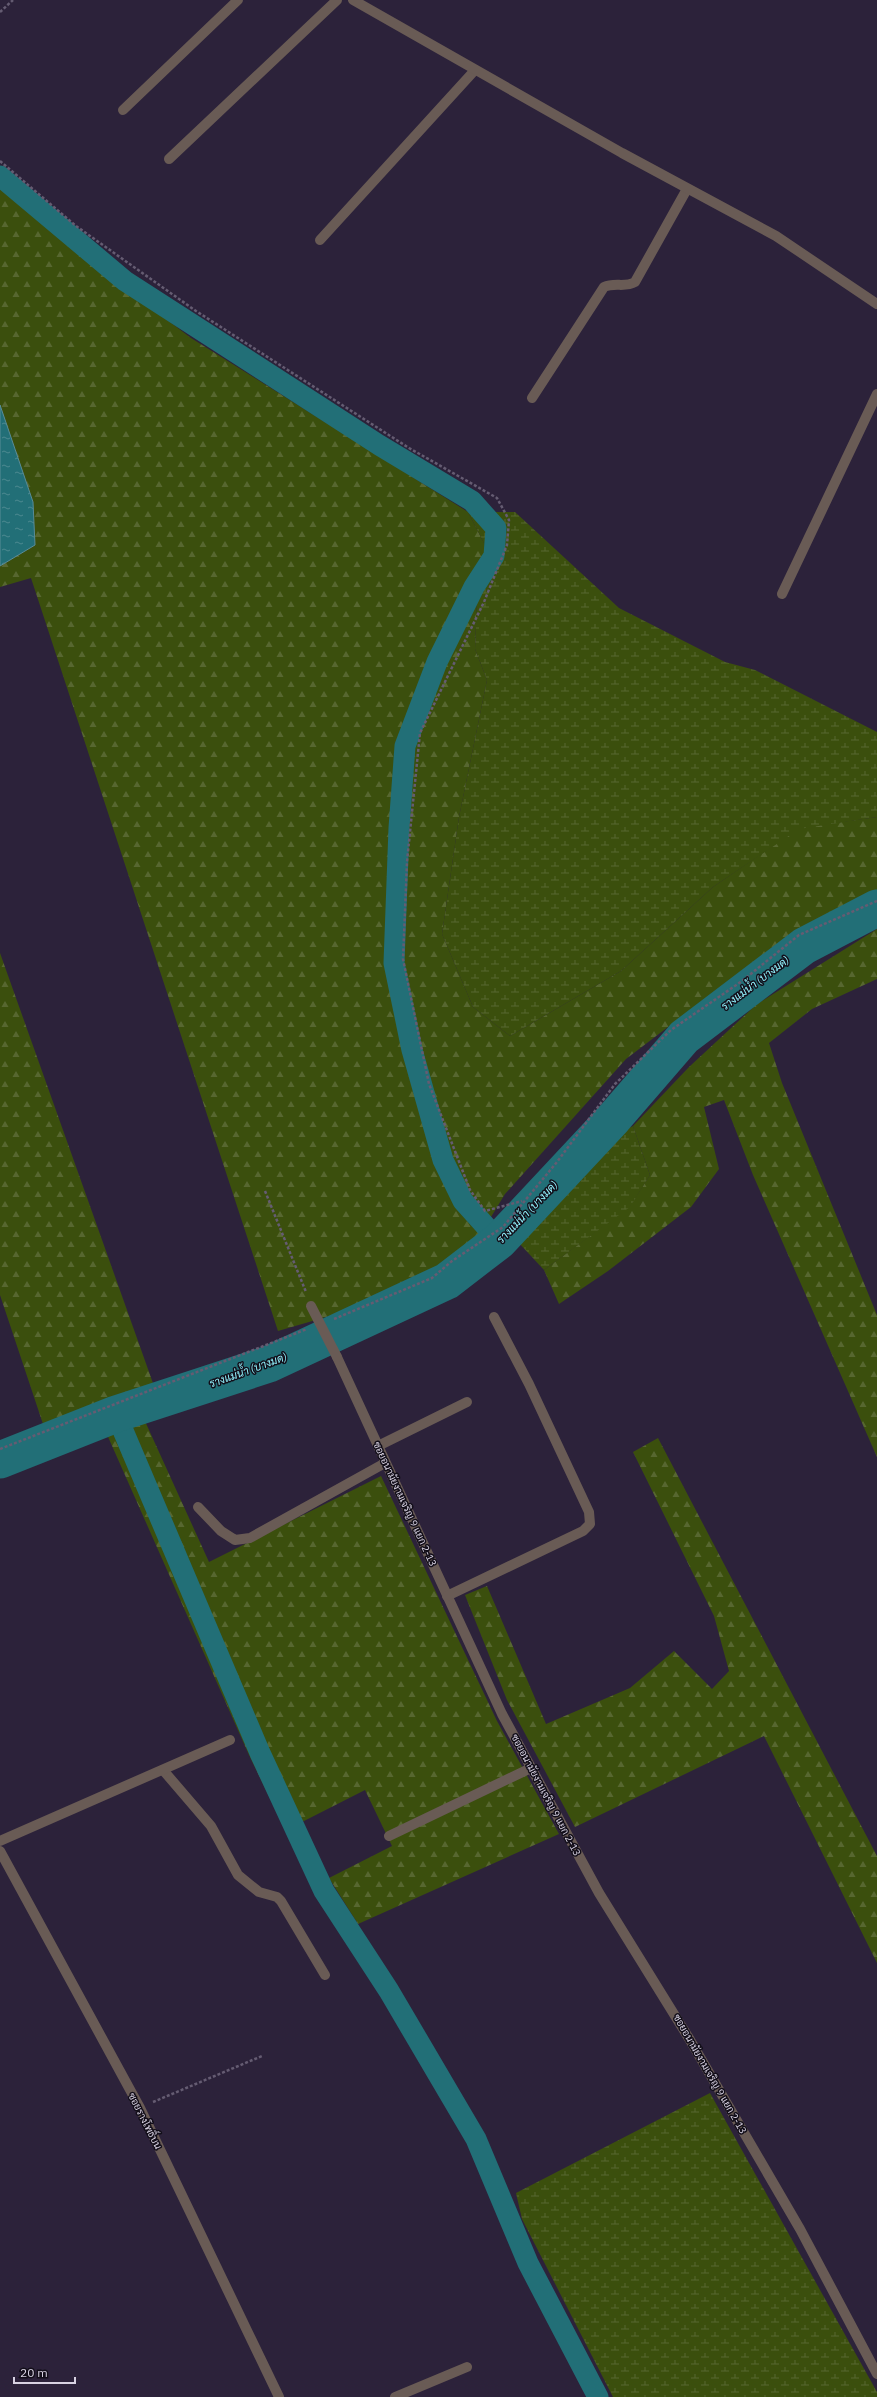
<svg xmlns="http://www.w3.org/2000/svg" width="877" height="2397" viewBox="0 0 877 2397" font-family="'IBM Plex Sans',Sarabun,sans-serif">
  <style>
    .forest { fill: url(#forest-firs) }
    .wetland { fill: url(#wetland-marsh) }
    .water { fill: url(#water-ripples); stroke: #598d97 }
    .lines { fill: none; stroke-linecap: round; stroke-linejoin: round }
    .canal { stroke: #226f77; stroke-width: 21 }
    .river { stroke: #226f77; stroke-width: 37 }
    .path { stroke: #655c72; stroke-width: 2.5; stroke-dasharray: 3 2; stroke-linecap: butt }
    .lane { stroke: #695b55; stroke-width: 10 }
    .street { stroke: #695b55; stroke-width: 10 }
    .street-bridge { stroke: #695b55; stroke-width: 10 }
    .labels { text-anchor: middle; dominant-baseline: central; stroke-width: 3; stroke-linejoin: round; paint-order: stroke }
    .street-label { font-size: 10px; fill: #d8d2e2; stroke: #120e19 }
    .water-label { font-size: 11px; font-style: italic; fill: #92f2fd; stroke: #120e19 }
  </style>
  <defs>
    <pattern id="forest-firs" width="22" height="20" patternUnits="userSpaceOnUse"><rect width="22" height="20" fill="#3b4f0d"/><path d="M5 1l3.5 6h-7zM16 11l3.5 6h-7z" fill="#576730"/></pattern>
    <pattern id="wetland-marsh" width="20" height="14" patternUnits="userSpaceOnUse"><rect width="20" height="14" fill="#3b4f0d"/><path d="M1 5h8M5 5V1M11 12h8M15 12V8" fill="none" stroke="#576730"/></pattern>
    <pattern id="water-ripples" width="26" height="14" patternUnits="userSpaceOnUse"><rect width="26" height="14" fill="#226f77"/><path d="M2 4q2-2 4 0t4 0M15 11q2-2 4 0t4 0" fill="none" stroke="#4c8990"/></pattern>
  </defs>
  <rect width="100%" height="100%" fill="#2c223a"/>
  <g class="forest">
    <polygon points="0,186 70,246 191,338 468,512 487,549 477,598 475,649 487,680 459,817 442,934 473,1007 510,1036 621,971 713,887 799,828 877,817 877,896 794,931 626,1059 505,1194 480,1235 423,1277 333,1315 278,1331 31,578 0,587 0,566 35,545 33,502 0,405"/>
    <polygon points="877,929 877,979 812,1009 769,1043 782,1083 877,1315 877,1457 753,1175 724,1100 704,1107 719,1169 691,1207 608,1271 559,1304 544,1270 630,1206 650,1175 633,1126 689,1067 757,1004"/>
    <polygon points="0,953 154,1386 44,1427 0,1295"/>
    <polygon points="144,1419 209,1562 381,1476 497,1721 559,1834 358,1924 329,1878 392,1846 365,1790 304,1821 281,1821 249,1755 105,1430"/>
    <polygon points="658,1438 877,1856 877,1963 764,1736 575,1827 507,1700 465,1595 487,1586 546,1724 630,1688 674,1651 712,1689 729,1671 714,1616 633,1452"/>
  </g>
  <g class="wetland">
    <polygon points="468,512 515,512 619,608 725,662 755,670 877,732 877,817 799,829 713,887 621,971 510,1036 473,1007 442,934 459,817 487,680 475,649 477,598 487,549"/>
    <polygon points="633,1126 650,1175 630,1207 544,1270 518,1242 563,1187 610,1137"/>
    <polygon points="710,2093 877,2392 877,2397 613,2397 522,2219 516,2193"/>
  </g>
  <polygon class="water" points="0,405 33,502 35,545 0,566"/>
  <g class="lines">
    <g class="canal">
      <polyline points="0,176 125,281 379,445 472,501 496,528 494,556 474,587 437,662 405,746 399,828 394,963 412,1050 443,1160 463,1201 499,1241"/>
      <polyline points="116,1414 260,1753 324,1891 389,1991 476,2139 528,2263 598,2397"/>
    </g>
    <polyline class="river" points="0,1460 116,1414 269,1364 447,1281 499,1241 614,1118 684,1037 804,946 877,908"/>
    <g class="path">
      <polyline points="0,12 13,0"/>
      <polyline points="0,161 76,226 196,311 409,448 497,498 509,520 507,545 484,602 420,733 407,862 403,959 429,1084 470,1190 485,1211 522,1201"/>
      <polyline points="265,1191 306,1292"/>
      <polyline points="334,1319 432,1278 452,1261 503,1227 557,1162 615,1084 671,1030 742,981 799,935 877,901"/>
      <polyline points="0,1449 307,1329"/>
      <polyline points="153,2102 262,2056"/>
    </g>
    <g class="lane">
      <polyline points="169,159 337,0"/>
      <polyline points="320,240 475,70"/>
      <path d="M 532,398 L 604,287 C 615,282 625,288 635,282 L 687,189"/>
      <polyline points="378,1446 467,1402"/>
      <polyline points="198,1507 221,1531 235,1540 250,1538 385,1463"/>
      <polyline points="163,1770 211,1826 238,1875 259,1892 277,1897 281,1901 325,1975"/>
      <polyline points="389,1836 531,1768"/>
      <polyline points="0,1841 230,1740"/>
      <polyline points="395,2397 467,2367"/>
    </g>
    <g class="street">
      <polyline points="353,0 622,153 776,236 877,304"/>
      <polyline points="123,110 238,0"/>
      <polyline points="782,594 877,394"/>
      <polyline points="337,1357 502,1714 599,1893 690,2040 800,2229 877,2374"/>
      <polyline points="447,1596 583,1531 590,1524 589,1512 529,1384 494,1317"/>
      <polyline points="0,1851 140,2108 279,2397"/>
    </g>
    <polyline class="street-bridge" points="311,1306 337,1357"/>
  </g>
  <g class="labels">
    <g class="street-label">
      <text transform="translate(405 1504) rotate(65)">ซอยอนามัยงามเจริญ 9 แยก 2-13</text>
      <text transform="translate(546 1795) rotate(62)">ซอยอนามัยงามเจริญ 9 แยก 2-13</text>
      <text transform="translate(710 2074) rotate(60)">ซอยอนามัยงามเจริญ 9 แยก 2-13</text>
      <text transform="translate(145 2121) rotate(63)">ซอยรางโพธิ์บน</text>
    </g>
    <g class="water-label">
      <text transform="translate(755 983) rotate(-37)">รางแม่น้ำ (บางมด)</text>
      <text transform="translate(527 1212) rotate(-46)">รางแม่น้ำ (บางมด)</text>
      <text transform="translate(248 1370) rotate(-20)">รางแม่น้ำ (บางมด)</text>
    </g>
  </g>
  <path d="M14 2377v6h61v-6" fill="none" stroke="#d8d2e2" stroke-width="2"/>
  <text x="20" y="2377" font-size="12" fill="#d8d2e2" stroke="#120e19" stroke-width="3" paint-order="stroke">20 m</text>
</svg>
